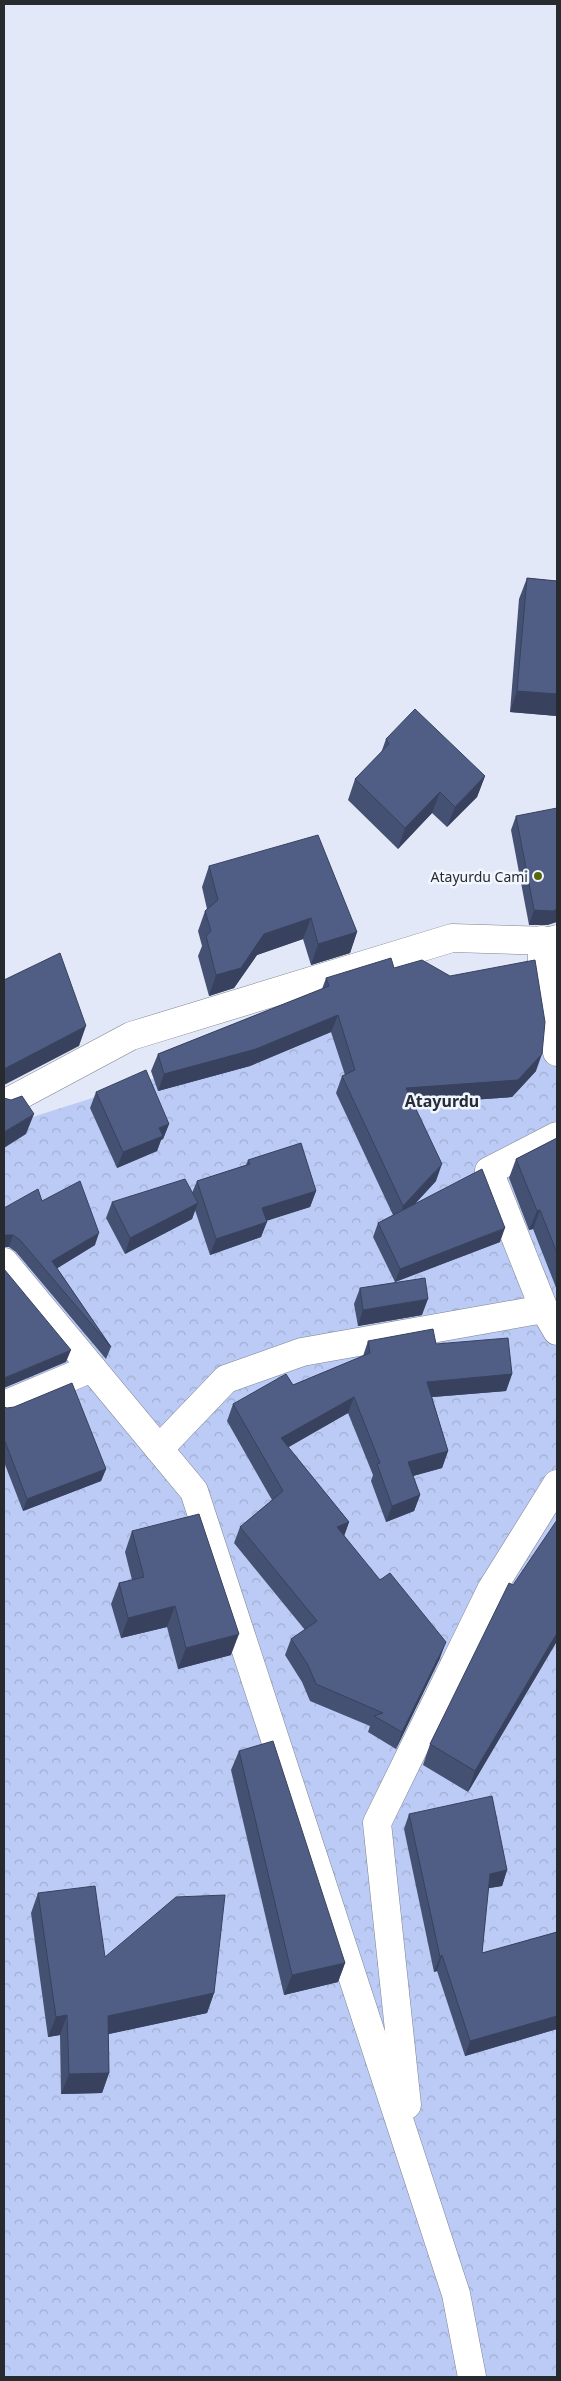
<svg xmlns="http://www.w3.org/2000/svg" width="561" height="2381" viewBox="0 0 561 2381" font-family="'Noto Sans',sans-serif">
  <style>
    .park { fill: url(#park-crowns) }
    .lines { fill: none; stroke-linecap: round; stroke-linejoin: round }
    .minor-casing { stroke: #7d8290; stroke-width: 29 }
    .minor { stroke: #fff; stroke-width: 28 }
    .wall { fill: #455173 }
    .shaded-wall { fill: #38425e }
    .building { fill: #505e86; stroke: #38425e }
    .poi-dot { fill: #59660b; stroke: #f2f6ff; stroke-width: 2 }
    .labels { text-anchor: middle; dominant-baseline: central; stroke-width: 5; stroke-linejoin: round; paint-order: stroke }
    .poi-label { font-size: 14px; fill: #272a2f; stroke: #f2f6ff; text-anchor: end }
    .quarter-label { font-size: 16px; font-weight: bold; fill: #272c37; stroke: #f2f6ff }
  </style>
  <defs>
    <pattern id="park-crowns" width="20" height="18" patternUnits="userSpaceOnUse" patternTransform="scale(1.25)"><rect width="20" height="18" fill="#bbcbf5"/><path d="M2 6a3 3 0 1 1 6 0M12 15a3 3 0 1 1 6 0" fill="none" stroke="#a1aed2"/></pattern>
  </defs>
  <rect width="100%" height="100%" fill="#e2e8f7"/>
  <polygon class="park" points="557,951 557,2377 4,2377 4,1126"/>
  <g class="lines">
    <defs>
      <g id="minor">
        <polyline points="542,940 542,962 557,1052"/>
        <polyline points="4,1104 131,1036 452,938 552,941 557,939"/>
        <polyline points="557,1136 489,1171 544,1309 557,1331"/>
        <polyline points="4,1262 194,1491 456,2294 472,2377"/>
        <polyline points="4,1405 92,1368"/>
        <polyline points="159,1449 226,1379 302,1352 544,1309"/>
        <polyline points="407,2105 377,1823 491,1590 557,1484"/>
      </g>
    </defs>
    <use href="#minor" class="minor-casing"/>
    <use href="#minor" class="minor"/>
  </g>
  <g class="wall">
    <polygon points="527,578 557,581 557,716 510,712 519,599"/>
    <polygon points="386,739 485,776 477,797 447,827 432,813 398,849 348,800 355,779 381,753"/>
    <polygon points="516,816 548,925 529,925 511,830"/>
    <polygon points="209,866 357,932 350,953 311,965 303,939 257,955 234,988 209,996 198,956 202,946 198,931 205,911 207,909 202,887"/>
    <polygon points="394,968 536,1071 512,1097 414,1104 436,1181 415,1204 500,1242 395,1282 373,1237 378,1223 393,1215 336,1093 342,1076 345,1075 331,1032 250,1066 158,1091 151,1071 158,1054 322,989 326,978"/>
    <polygon points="96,1092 169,1124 163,1139 161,1140 157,1151 117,1168 90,1108"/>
    <polygon points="557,1138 557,1290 533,1229 529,1230 509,1178 516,1159"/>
    <polygon points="248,1160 316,1191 310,1207 267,1220 261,1237 210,1255 195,1210 192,1219 125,1254 106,1218 112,1202 192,1193 197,1181 246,1165"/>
    <polygon points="42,1201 95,1245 57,1268 111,1347 106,1359 16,1252 9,1247 4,1208"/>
    <polygon points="360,1288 422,1315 358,1326 354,1304"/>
    <polygon points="368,1341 436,1344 512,1374 506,1391 432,1397 448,1451 442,1468 413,1476 420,1495 414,1511 386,1522 371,1481 373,1475 348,1413 288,1447 349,1522 344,1536 440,1658 396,1749 368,1732 370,1726 310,1701 302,1682 285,1655 291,1639 305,1630 234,1543 240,1527 272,1500 227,1421 233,1404 293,1385 363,1356"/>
    <polygon points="4,1407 106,1469 101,1481 23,1511 4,1462"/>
    <polygon points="132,1531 231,1655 178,1669 167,1627 121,1638 111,1604 119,1583 132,1580 125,1552"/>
    <polygon points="513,1585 557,1641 468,1792 423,1765 430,1744"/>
    <polygon points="239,1751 345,1963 338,1982 284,1995 231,1770"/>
    <polygon points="409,1814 507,1870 502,1886 488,1888 482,1953 557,1932 557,2029 465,2056 437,1971 434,1972 404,1829"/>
    <polygon points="38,1893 105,1957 214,1993 207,2013 108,2034 109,2073 102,2093 61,2094 60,2035 48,2037 31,1913"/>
  </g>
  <g class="shaded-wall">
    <polygon points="517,691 557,694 557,716 510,712"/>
    <polygon points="485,776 477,797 447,827 455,807"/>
    <polygon points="440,792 432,813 398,849 405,828"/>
    <polygon points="557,909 557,922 548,925 529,925 534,910"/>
    <polygon points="311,918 303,939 257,955 234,988 209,996 216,975 264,934"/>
    <polygon points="357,932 350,953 311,965 318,944"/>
    <polygon points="338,1015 331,1032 250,1066 158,1091 164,1074"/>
    <polygon points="86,1026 79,1046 4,1085 4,1069 5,1068"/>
    <polygon points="542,1054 536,1071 512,1097 400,1105 406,1088"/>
    <polygon points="34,1114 26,1134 4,1148 4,1132"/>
    <polygon points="169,1124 163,1139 161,1140 157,1151 117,1168 123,1152 159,1128"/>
    <polygon points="442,1164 436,1181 397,1223 403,1206"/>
    <polygon points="316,1191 310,1207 257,1224 262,1208"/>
    <polygon points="198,1203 192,1219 125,1254 130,1238"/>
    <polygon points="540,1210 533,1229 529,1230 537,1211"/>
    <polygon points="267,1222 261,1237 210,1255 216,1239"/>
    <polygon points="505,1228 500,1242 395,1282 400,1269"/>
    <polygon points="99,1233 95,1245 48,1274 52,1261"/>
    <polygon points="4,1235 13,1235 9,1247 4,1247"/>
    <polygon points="428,1299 422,1315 358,1326 363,1310"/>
    <polygon points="71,1350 66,1362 4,1388 4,1378"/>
    <polygon points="512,1374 506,1391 421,1398 427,1382"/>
    <polygon points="354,1397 348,1413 275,1455 281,1438"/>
    <polygon points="448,1451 442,1468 402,1479 408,1462"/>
    <polygon points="106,1469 101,1481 23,1511 27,1499"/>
    <polygon points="420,1495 414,1511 386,1522 392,1506"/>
    <polygon points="349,1522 343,1539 337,1527"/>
    <polygon points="175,1606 167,1627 121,1638 128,1618"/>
    <polygon points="557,1633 557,1641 468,1792 475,1771"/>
    <polygon points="239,1634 231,1655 178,1669 186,1648"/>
    <polygon points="446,1642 440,1658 396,1749 402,1732"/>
    <polygon points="507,1870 502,1886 484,1889 490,1874"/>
    <polygon points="442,1955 437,1971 434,1972 440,1957"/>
    <polygon points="345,1963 338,1982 284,1995 292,1975"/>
    <polygon points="214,1993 207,2013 100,2036 108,2016"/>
    <polygon points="67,2015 60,2035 48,2037 56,2017"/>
    <polygon points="557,2016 557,2029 465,2056 470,2041"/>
    <polygon points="109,2073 102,2093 61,2094 69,2074"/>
  </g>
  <g class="building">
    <polygon points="527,578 557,581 557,694 517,691"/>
    <polygon points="415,709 485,776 455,807 440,792 405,828 355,779 389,744 386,739"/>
    <polygon points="557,808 557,909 553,911 534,910 516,816"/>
    <polygon points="318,835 357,932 318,944 311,918 264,934 241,968 216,975 206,936 211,931 205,911 218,900 209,866"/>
    <polygon points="60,953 86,1026 4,1069 4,980"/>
    <polygon points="391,958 394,968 422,960 450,976 535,960 545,1022 542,1054 518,1080 406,1088 442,1164 403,1206 342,1076 355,1070 338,1015 256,1049 164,1074 158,1054 329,986 326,978"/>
    <polygon points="146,1070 169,1124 159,1128 163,1136 123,1152 96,1092"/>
    <polygon points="22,1096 34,1114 4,1132 4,1098 11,1100"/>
    <polygon points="557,1138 557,1253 540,1210 537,1211 516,1159"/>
    <polygon points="301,1143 316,1191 262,1208 267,1222 216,1239 197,1181 250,1164 248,1160"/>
    <polygon points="482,1169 505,1228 400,1269 378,1223"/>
    <polygon points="185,1179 198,1203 130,1238 112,1202"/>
    <polygon points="80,1181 99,1233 52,1261 111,1347 20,1240 13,1235 4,1235 4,1208 38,1189 42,1201"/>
    <polygon points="4,1269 71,1350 4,1378"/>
    <polygon points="425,1278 428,1299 363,1310 360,1288"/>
    <polygon points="433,1329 436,1344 508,1338 512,1374 427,1382 448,1451 408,1462 420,1495 392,1506 377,1464 380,1463 354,1397 281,1438 349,1522 337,1527 380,1580 390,1573 446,1642 402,1732 374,1716 383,1713 316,1684 308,1665 291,1639 317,1621 240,1527 283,1491 233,1404 286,1374 293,1385 370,1353 368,1341"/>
    <polygon points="72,1383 106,1469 27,1499 4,1439 4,1407 7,1408 14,1407"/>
    <polygon points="199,1514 239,1634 186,1648 175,1606 128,1618 119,1583 144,1577 132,1531"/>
    <polygon points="557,1520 557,1633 475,1771 430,1744 509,1583 513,1585"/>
    <polygon points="273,1741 345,1963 292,1975 239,1751"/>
    <polygon points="492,1796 507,1870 490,1874 482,1953 557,1932 557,2016 470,2041 442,1955 440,1957 409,1814"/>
    <polygon points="95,1886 105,1957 176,1897 225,1895 214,1993 108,2016 109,2073 69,2074 67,2015 56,2017 38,1893"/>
  </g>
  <circle class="poi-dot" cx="538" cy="876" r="5"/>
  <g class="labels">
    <g class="poi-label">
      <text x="528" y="876">Atayurdu Cami</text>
    </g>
    <g class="quarter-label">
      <text x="442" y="1101">Atayurdu</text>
    </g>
  </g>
  <rect width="561" height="2381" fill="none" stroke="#272a2f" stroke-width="10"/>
</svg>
